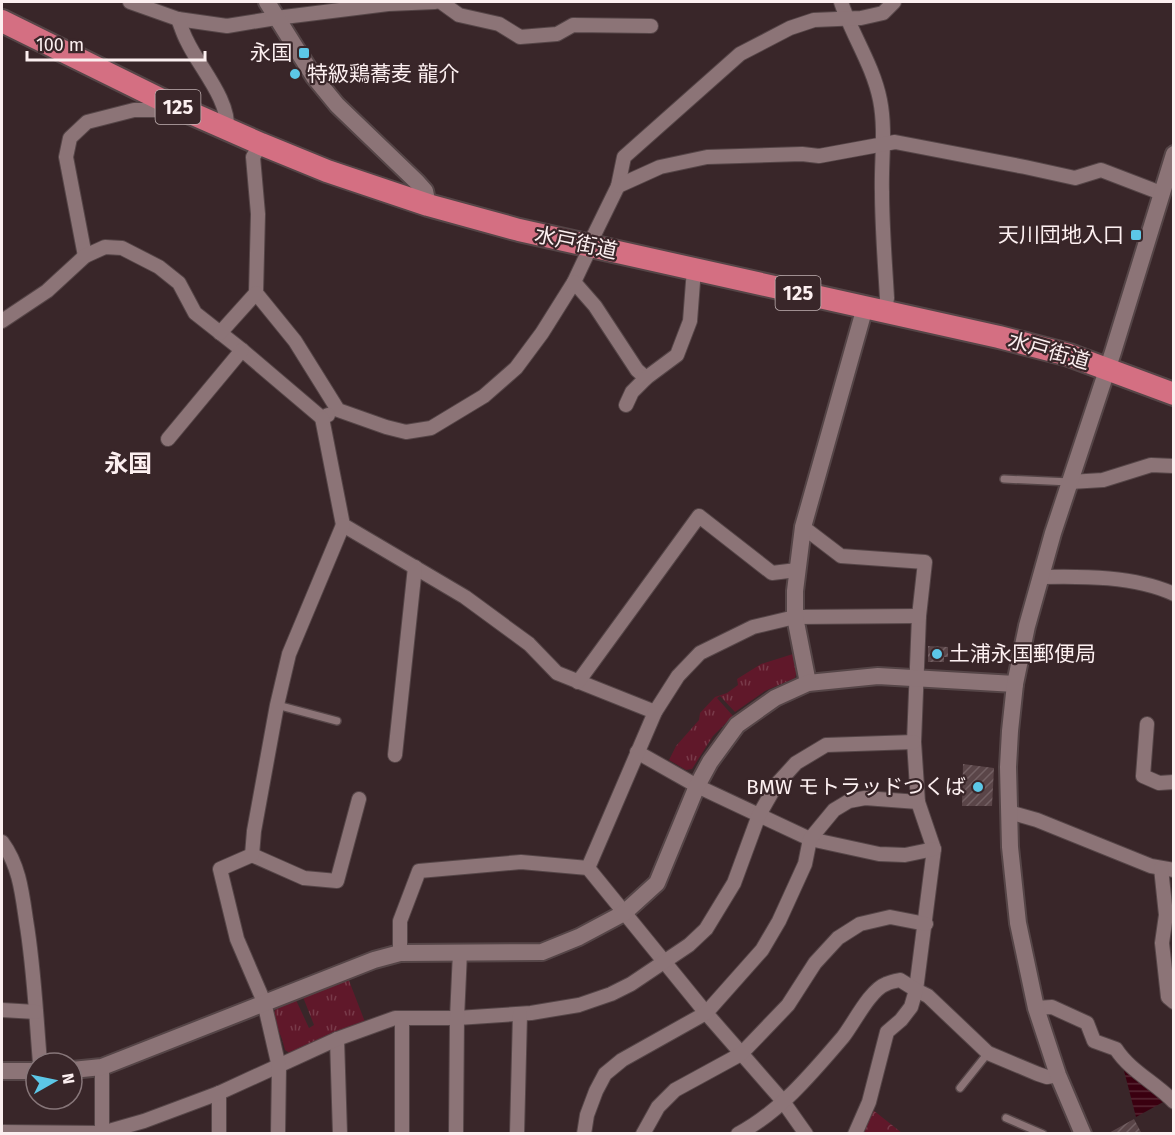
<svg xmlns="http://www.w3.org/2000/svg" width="1175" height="1135" viewBox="0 0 1175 1135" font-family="'Fira Sans','Noto Sans JP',sans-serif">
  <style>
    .grass { fill: url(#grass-tufts) }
    .forest { fill: url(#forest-crowns) }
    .water { fill: url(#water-rules) }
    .building { fill: url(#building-hatch) }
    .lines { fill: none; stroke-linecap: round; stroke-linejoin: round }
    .service-casing { stroke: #554547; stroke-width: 10 }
    .minor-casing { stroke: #554547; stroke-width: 16 }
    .tertiary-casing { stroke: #554547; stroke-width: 20 }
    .trunk-casing { stroke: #554547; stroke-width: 26 }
    .service { stroke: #8c7477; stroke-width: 7 }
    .minor { stroke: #8c7477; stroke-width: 14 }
    .tertiary { stroke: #8c7477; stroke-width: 16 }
    .trunk { stroke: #d46f82; stroke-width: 22 }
    .poi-dot { fill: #5cc7e7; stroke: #392629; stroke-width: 2 }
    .labels { text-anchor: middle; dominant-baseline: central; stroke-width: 4.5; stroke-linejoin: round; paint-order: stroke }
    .shield { fill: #392629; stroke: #c2b3b4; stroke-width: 1.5 }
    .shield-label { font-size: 20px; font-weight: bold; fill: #fceff0 }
    .poi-label { font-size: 21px; fill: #fceff0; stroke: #392629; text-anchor: end }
    .street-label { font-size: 21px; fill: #fceff0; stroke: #392629 }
    .quarter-label { font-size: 24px; font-weight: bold; fill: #fceff0; stroke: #392629 }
  </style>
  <defs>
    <pattern id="grass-tufts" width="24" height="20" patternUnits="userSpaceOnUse" patternTransform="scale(1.5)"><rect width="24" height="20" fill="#60182a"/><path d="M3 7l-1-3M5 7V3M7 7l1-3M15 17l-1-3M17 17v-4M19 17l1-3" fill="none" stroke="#783a49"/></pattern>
    <pattern id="forest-crowns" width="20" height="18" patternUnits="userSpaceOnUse" patternTransform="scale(1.5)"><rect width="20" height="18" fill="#60182a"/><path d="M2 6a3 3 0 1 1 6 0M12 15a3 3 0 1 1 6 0" fill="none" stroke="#783a49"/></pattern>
    <pattern id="water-rules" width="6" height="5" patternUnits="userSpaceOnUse" patternTransform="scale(1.5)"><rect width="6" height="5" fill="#3a0010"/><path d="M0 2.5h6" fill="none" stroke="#572633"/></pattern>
    <pattern id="building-hatch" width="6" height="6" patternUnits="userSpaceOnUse" patternTransform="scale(1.5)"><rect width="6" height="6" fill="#5a4548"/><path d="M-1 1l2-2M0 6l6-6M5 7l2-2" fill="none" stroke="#736063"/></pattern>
  </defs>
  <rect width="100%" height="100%" fill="#392629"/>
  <g class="grass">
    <polygon points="793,654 797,670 795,678 765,691 735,712 720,696 717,698 733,716 713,736 692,769 686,770 669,760 676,746 699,720 700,713 715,697 727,693 738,685 737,679 761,664"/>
    <polygon points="348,978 365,1022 291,1054 285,1050 282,1039 272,1016 276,1009 296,1000 309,1028 314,1025 303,997"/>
  </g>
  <polygon class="forest" points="873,1110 902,1133 863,1133"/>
  <polygon class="water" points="1122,1063 1165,1101 1136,1117"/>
  <g class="building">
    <polygon points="928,646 948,647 948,657 944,657 944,662 928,662"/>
    <polygon points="963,764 994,768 992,806 962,806"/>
    <polygon points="1134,1119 1142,1134 1107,1134"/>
  </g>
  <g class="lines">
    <defs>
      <g id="service">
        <polyline points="1004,479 1070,482"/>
        <polyline points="277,705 337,721"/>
        <polyline points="960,1088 988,1053"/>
        <polyline points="1006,1118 1043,1134"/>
      </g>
      <g id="minor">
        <polyline points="130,2 178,19 227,26 276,18 388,4 435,2"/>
        <polyline points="441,2 459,15 499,24 520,37 557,34 573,25 651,26"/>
        <path d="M 841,2 C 852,35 873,65 880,100 C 886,130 881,162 882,192 C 882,227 885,263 887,298 L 885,312"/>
        <path d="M 178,19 C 181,26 183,34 187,41 C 199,67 230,100 227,130"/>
        <polyline points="261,144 253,157 258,214 256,293 295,341 338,410 386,427 406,432 431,428 484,396 516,368 542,333 574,282 591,246 594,235 618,186 624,157 740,54 790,28 814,20 861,18 883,13 894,2"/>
        <polyline points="618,186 660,167 707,157 802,154 819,156 895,142 1025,167 1075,178 1101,170 1161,193"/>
        <polyline points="85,256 66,157 70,138 87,122 134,110 160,110 165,108 168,103"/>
        <polyline points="574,282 595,306 637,370 646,378"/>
        <polyline points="2,321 47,291 85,256 105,247 122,248 159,267 179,283 195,313 242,350 322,418 328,415"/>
        <polyline points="220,333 256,293"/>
        <polyline points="626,405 632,392 646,378 677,355 690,321 694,269"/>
        <polyline points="322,418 343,525 465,597 529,644 557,673 655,712"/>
        <polyline points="168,439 242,350"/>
        <polyline points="1070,482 1103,480 1151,465 1174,466"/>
        <polyline points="803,527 841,556 925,562 919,616 914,742 918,802 934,849 916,990 928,996 988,1053 1038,1074 1047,1077 1058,1075"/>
        <path d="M 1040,577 C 1083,576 1135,576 1174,594"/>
        <polyline points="578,682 699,516 772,573 797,570"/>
        <polyline points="1147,724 1143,776 1159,783 1174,782"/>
        <polyline points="637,752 697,786 810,839 879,854 905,855 934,849"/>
        <polyline points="395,755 415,567"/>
        <polyline points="1009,812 1037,820 1151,866 1174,870"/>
        <path d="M 2,842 C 19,865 22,892 26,920 C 34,967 36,1015 40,1063"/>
        <polyline points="252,855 304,878 337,881 359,799"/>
        <polyline points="588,868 655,712 678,676 700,653 753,627 795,617 919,616"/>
        <polyline points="1161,868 1166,915 1162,943 1168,997 1174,1002"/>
        <polyline points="400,953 400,921 419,871 521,862 588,868 706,1013 782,1100 806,1134"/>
        <path d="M 1036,1008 L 1052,1007 L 1087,1023 L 1094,1041 L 1116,1049 C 1130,1071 1156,1083 1174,1102"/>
        <polyline points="2,1010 36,1012"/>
        <polyline points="402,1018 402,1134"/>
        <polyline points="337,1039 340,1134"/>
        <polyline points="219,1093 219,1134"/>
        <polyline points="2,1132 102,1133 144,1121 219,1093 337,1039 395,1018 457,1018 531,1013 579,1005 611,994 631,984 689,945 706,929 734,883 759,815 776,785 796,763 826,745 914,742"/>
        <polyline points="102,1134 102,1067"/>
        <polyline points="278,1134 279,1067 264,1002 237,939 220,869 252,855 254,831 277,705 289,654 343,525"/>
        <polyline points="456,1134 457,1018 460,952"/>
        <polyline points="517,1134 520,1014"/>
        <polyline points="584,1134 587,1115 596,1091 605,1074 622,1060 706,1013 762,950 779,921 805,864 810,839 834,810 849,801 865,798 918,802"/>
        <polyline points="643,1134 658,1107 675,1090 741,1054 788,1005 815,963 838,938 860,924 890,917 926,924"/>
        <path d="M 738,1134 C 780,1112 813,1072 843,1037 C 854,1023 870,990 886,984 C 890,982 895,981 900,980 L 916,990 L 911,1007 L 901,1020 L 887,1032 L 869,1102 L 855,1134"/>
      </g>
      <g id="tertiary">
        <polyline points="267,2 314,77 337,105 417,182 425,191 428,205"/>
        <polyline points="808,683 795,617 795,591 803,527 865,307"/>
        <polyline points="72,1070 102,1067 374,960 400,953 542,952 579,937 624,913 657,883 697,786 710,762 737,725 775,698 808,683 878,676 1015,684"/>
        <polyline points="2,1071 36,1071"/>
        <polyline points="1083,1134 1058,1075 1036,1008 1018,923 1010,847 1008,767 1010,731 1015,684 1027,626 1053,533 1113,352 1174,154"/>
      </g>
      <polyline id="trunk" points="2,21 168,103 261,144 327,171 428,205 519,230 999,337 1069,355 1174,394"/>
    </defs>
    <use href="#service" class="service-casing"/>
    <use href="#minor" class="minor-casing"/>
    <use href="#tertiary" class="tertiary-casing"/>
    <use href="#trunk" class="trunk-casing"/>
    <use href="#service" class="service"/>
    <use href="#minor" class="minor"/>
    <use href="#tertiary" class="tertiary"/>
    <use href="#trunk" class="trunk"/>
  </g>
  <g class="poi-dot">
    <rect x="298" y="47" width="12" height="12" rx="3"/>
    <circle cx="295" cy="74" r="6"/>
    <rect x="1130" y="229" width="12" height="12" rx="3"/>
    <circle cx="937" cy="654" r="6"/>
    <circle cx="978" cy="787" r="6"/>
  </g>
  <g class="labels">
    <g class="shield">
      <rect x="155.5" y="90" width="45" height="34" rx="4.5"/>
      <rect x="775.5" y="276" width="45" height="34" rx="4.5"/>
    </g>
    <g class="shield-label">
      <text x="178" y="107">125</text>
      <text x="798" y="293">125</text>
    </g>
    <g class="poi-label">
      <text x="292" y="53">永国</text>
      <text x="307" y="74" text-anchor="start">特級鶏蕎麦 龍介</text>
      <text x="1124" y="235">天川団地入口</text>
      <text x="949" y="654" text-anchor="start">土浦永国郵便局</text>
      <text x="966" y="787">BMW モトラッドつくば</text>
    </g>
    <g class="street-label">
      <text transform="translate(576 243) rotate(12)">水戸街道</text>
      <text transform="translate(1049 351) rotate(16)">水戸街道</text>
    </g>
    <g class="quarter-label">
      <text x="128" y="464">永国</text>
    </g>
  </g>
  <rect width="1175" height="1135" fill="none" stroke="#fceff0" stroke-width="6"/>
  <g transform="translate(54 1081) rotate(81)"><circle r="28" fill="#392629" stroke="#877679" stroke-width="1.5"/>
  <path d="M0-4.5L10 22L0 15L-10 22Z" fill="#5cc7e7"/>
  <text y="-9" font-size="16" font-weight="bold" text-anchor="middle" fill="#fceff0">N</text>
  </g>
  <path d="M27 51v9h178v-9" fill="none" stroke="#fceff0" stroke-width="3"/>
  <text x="36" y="51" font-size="18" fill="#fceff0" stroke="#392629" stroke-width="4.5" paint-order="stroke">100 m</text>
</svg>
